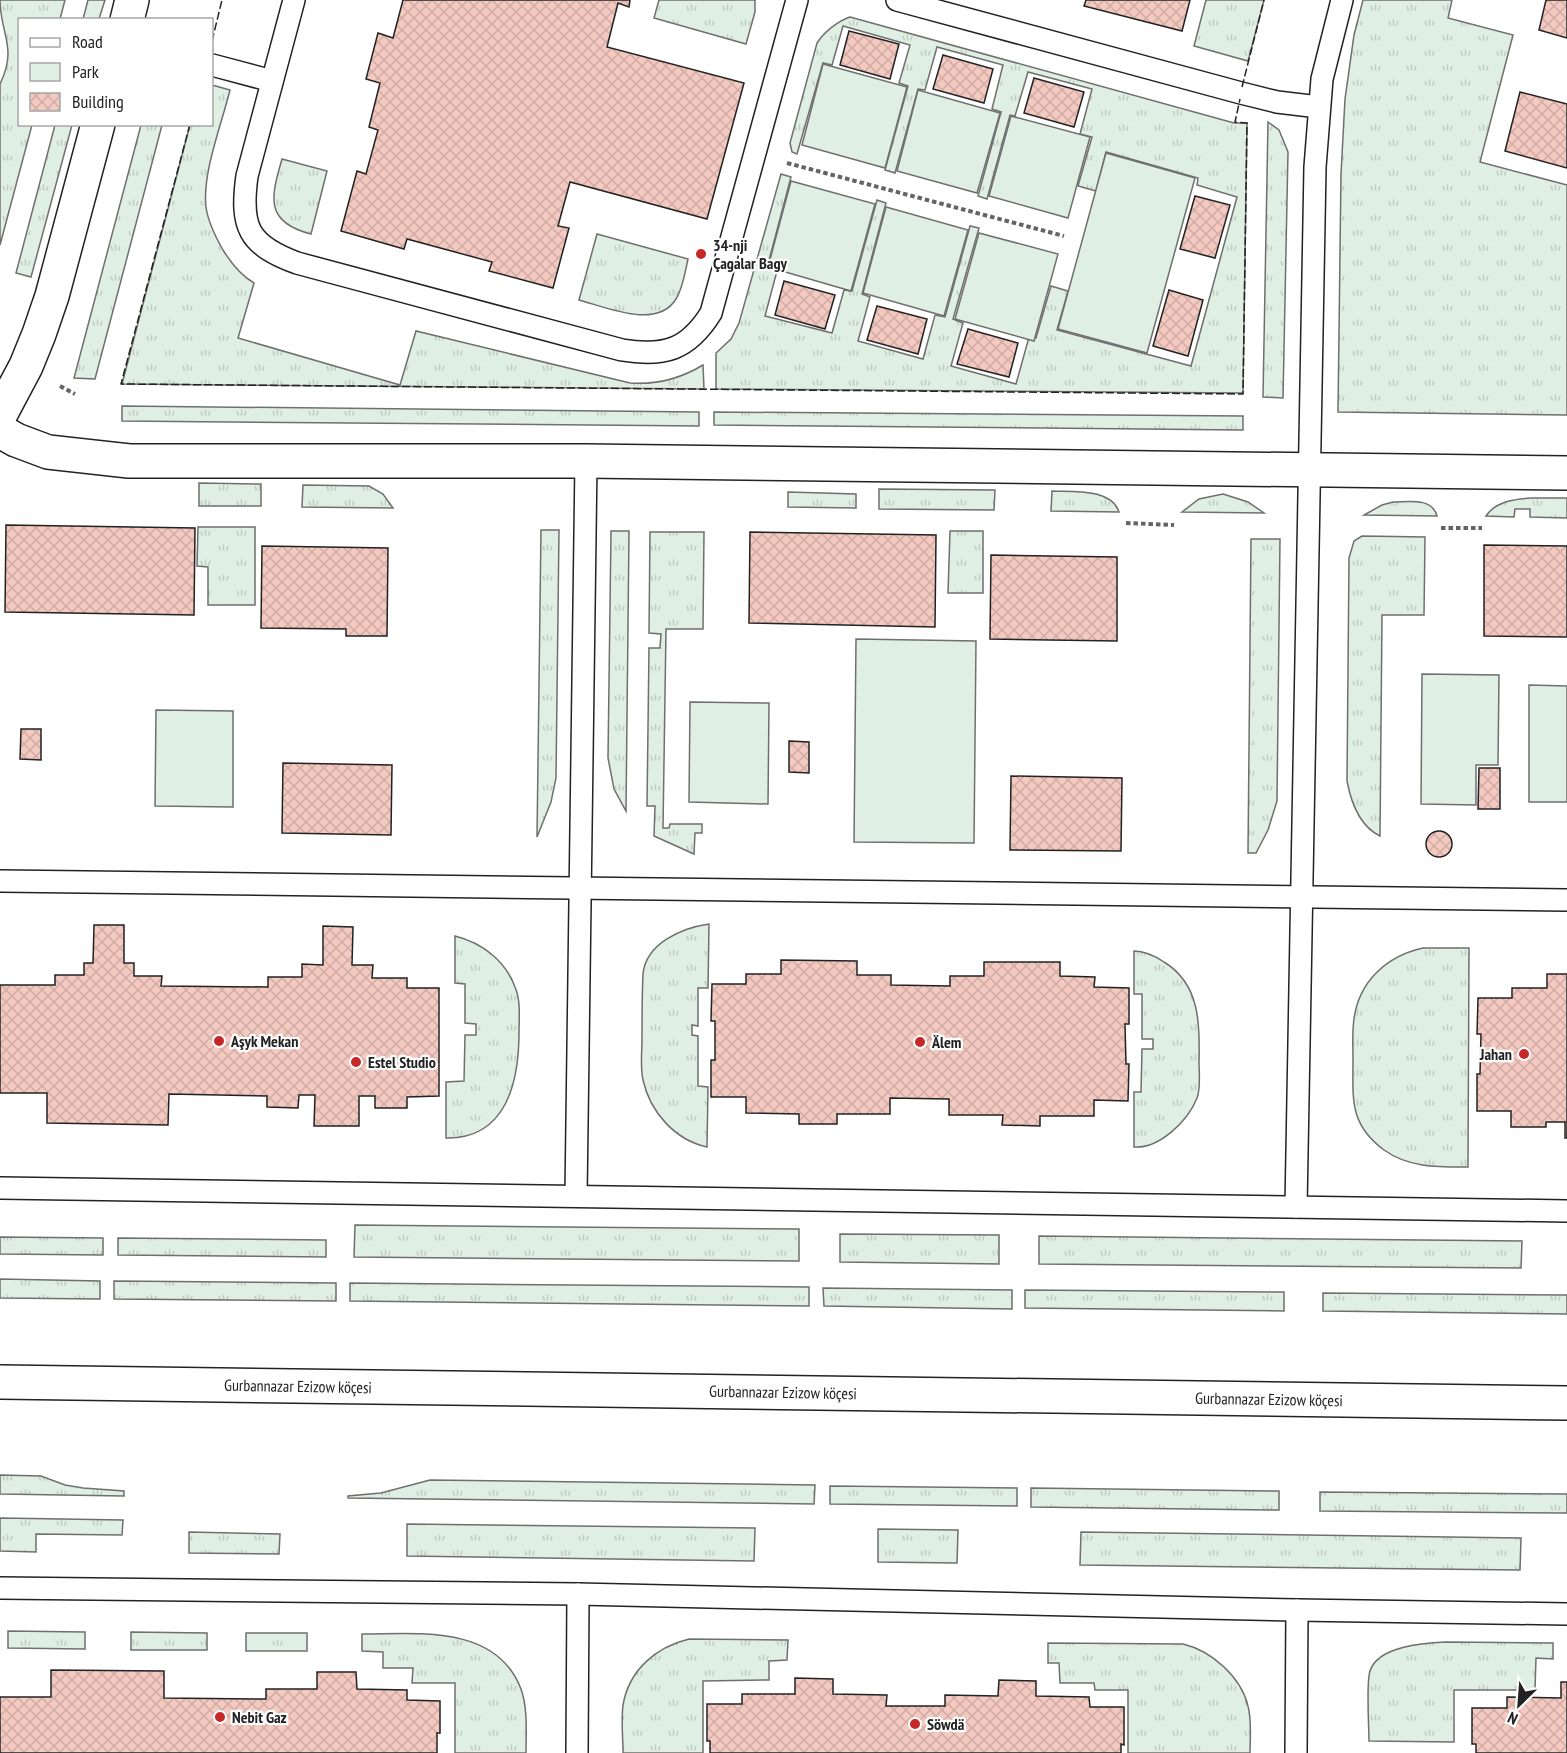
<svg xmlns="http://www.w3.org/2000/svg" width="1567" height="1753" viewBox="0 0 1567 1753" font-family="'PT Sans Narrow',sans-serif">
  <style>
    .grass { fill: url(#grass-tufts); stroke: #6f6f6f; stroke-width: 1.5 }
    .park { fill: #e0efe3; stroke: #6f6f6f; stroke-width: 1.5 }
    .building { fill: url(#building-cross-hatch); stroke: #222; stroke-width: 1.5 }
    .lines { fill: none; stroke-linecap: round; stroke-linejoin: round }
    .service-casing { stroke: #222; stroke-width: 24 }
    .minor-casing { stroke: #222; stroke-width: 36 }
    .path { stroke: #646464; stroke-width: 4; stroke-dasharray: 4.5 3; stroke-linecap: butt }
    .service { stroke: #fff; stroke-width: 21 }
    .minor { stroke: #fff; stroke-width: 33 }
    .fence { stroke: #222; stroke-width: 1.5; stroke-dasharray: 8 3; stroke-linecap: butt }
    .poi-dot { fill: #c62828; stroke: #fff; stroke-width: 2 }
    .labels { text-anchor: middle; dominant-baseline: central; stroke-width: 4.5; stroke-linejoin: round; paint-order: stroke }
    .poi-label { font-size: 16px; font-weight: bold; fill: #222; stroke: #fff; text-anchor: start }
    .street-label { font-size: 16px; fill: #222; stroke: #fff }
  </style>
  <defs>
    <pattern id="grass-tufts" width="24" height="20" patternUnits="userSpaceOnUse" patternTransform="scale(1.5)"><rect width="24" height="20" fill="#e0efe3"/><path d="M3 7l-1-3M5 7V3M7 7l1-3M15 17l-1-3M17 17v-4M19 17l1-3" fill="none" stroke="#c0cdc2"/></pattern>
    <pattern id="building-cross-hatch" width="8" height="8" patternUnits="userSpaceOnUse" patternTransform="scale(1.5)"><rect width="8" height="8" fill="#f3c9c0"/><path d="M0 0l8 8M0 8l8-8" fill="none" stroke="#d0aca5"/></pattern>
  </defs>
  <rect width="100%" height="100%" fill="#fff"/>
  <g class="grass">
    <path d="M 0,0 L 65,0 L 60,19 L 20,20 L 20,124 L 32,125 L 0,245 L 0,84 C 18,47 0,34 0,0 Z"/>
    <polygon points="88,0 105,0 99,19 83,19"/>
    <polygon points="659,0 755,0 755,12 746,44 654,18"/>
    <polygon points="1206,0 1264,0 1248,61 1194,46"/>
    <polygon points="1363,0 1452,0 1448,18 1513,35 1480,162 1567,185 1567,415 1338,412 1341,174 1345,99 1354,35"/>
    <path d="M 850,17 L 1234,123 L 1247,123 L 1243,393 L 716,389 L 716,353 L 731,339 L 739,323 L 781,174 L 791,177 L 767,268 L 777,271 L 765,316 L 832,333 L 844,290 L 852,291 L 877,200 L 886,203 L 862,294 L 870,297 L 858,341 L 923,359 L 935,315 L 945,317 L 970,226 L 979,228 L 953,319 L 963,323 L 951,366 L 1016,384 L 1029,337 L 1036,338 L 1051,286 L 1068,291 L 1057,330 L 1191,366 L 1237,197 L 1197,185 L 1198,178 L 1106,152 L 1096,191 L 1078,186 L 1092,137 L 1080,134 L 1092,89 L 1028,72 L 1015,116 L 1010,115 L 987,199 L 978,196 L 1001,112 L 992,109 L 1003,65 L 937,47 L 925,90 L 918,89 L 895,173 L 885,170 L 908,86 L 899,83 L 910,45 L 843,26 L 832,65 L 823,63 L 797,154 L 792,152 L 790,143 L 817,43 C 824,32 838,21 850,17 Z"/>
    <path d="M 212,85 L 230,90 C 222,123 202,173 206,207 C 208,222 215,236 223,250 C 231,263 240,275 254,283 L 238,338 L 400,385 L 416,331 L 630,383 C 657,385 680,379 703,365 L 704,389 L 122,384 L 190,125 L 212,124 Z"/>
    <polygon points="1268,122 1279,130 1288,152 1283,398 1263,397"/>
    <polygon points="55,125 72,125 31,277 16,273"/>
    <polygon points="141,125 162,125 95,379 74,378"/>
    <path d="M 282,159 L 327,171 L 311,234 C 264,222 271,197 282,159 Z"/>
    <path d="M 597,234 L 688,259 C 685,272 683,288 676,299 C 657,330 606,307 579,300 Z"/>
    <polygon points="122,406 699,412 699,426 122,421"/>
    <polygon points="714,412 1243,416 1243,430 714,425"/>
    <polygon points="199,483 261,484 261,506 199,506"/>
    <polygon points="303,485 369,486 383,494 393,508 302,507"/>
    <polygon points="879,489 995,490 994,510 879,509"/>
    <path d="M 1052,491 C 1072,492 1111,488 1119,512 L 1051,511 Z"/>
    <polygon points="788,492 856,494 856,508 788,507"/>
    <polygon points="1223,494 1248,502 1264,513 1182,512 1199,499"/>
    <path d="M 1532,498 L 1567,498 L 1567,518 L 1530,517 L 1530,509 L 1515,509 L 1514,517 L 1486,516 C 1496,501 1515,499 1532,498 Z"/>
    <path d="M 1393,502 C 1408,502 1432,497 1437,516 L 1364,515 L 1382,505 Z"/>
    <polygon points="198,527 255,527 255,605 208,605 208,567 197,566"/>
    <polygon points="541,530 559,530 556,778 551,802 537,837"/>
    <polygon points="611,531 629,531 626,811 614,789 608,758"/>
    <polygon points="950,531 983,531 983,593 948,593"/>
    <polygon points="650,532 704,532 703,629 666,629 663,828 669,828 670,824 702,824 702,833 695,833 694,854 654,836 655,806 647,806 649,648 660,648 661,634 649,633"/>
    <path d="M 1362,536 L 1425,537 L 1424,615 L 1382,615 L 1380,836 C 1359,826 1351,802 1347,781 L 1349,558 L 1354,541 Z"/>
    <polygon points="1251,539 1280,539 1277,801 1268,830 1256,853 1248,853"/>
    <path d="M 709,924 L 708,988 L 698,988 L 698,1026 L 692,1025 L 692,1035 L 698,1036 L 698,1086 L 708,1087 L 707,1147 C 675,1140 650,1112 643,1080 C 640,1067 642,1053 642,1039 C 642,1017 642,995 643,974 C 646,943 682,928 709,924 Z"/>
    <path d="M 455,936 C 482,943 505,960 515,987 C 521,1001 519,1017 519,1032 C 519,1081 507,1139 446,1138 L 446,1082 L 464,1081 L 465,1035 L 476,1035 L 476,1024 L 465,1023 L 465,984 L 455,983 Z"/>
    <path d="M 1423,948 L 1469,948 L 1468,1167 C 1439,1167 1409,1168 1384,1150 C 1349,1124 1353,1099 1353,1060 C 1353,1046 1352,1032 1354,1019 C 1359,981 1387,956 1423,948 Z"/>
    <path d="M 1134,951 C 1146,951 1155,956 1164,962 C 1200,984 1200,1024 1199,1061 C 1199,1073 1201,1087 1197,1098 C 1188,1121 1159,1149 1134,1147 L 1134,1092 L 1141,1092 L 1142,1049 L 1153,1049 L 1153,1039 L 1142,1039 L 1142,994 L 1134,994 Z"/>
    <polygon points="355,1225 799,1229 799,1261 354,1257"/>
    <polygon points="840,1234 999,1235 999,1264 840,1262"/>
    <polygon points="1039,1236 1522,1241 1521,1268 1039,1264"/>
    <polygon points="0,1237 103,1238 103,1255 0,1254"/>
    <polygon points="118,1238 326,1240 326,1257 118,1255"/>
    <polygon points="0,1279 100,1281 100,1299 0,1298"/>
    <polygon points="114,1281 336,1283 336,1301 114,1299"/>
    <polygon points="350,1283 809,1287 809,1306 350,1301"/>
    <polygon points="823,1288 1012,1290 1012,1309 824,1306"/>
    <polygon points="1025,1290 1284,1292 1284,1311 1025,1308"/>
    <polygon points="1323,1293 1567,1295 1567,1314 1323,1311"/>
    <polygon points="0,1475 41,1476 65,1485 83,1488 124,1491 124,1496 0,1494"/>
    <polygon points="430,1480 815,1485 814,1504 348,1498 348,1496 381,1493"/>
    <polygon points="830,1486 1017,1488 1017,1506 830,1504"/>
    <polygon points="1031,1488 1279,1491 1279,1510 1031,1507"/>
    <polygon points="1320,1492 1567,1494 1567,1513 1320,1511"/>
    <polygon points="0,1518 123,1520 122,1535 36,1534 36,1552 0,1551"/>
    <polygon points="407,1524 755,1528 754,1561 407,1556"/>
    <polygon points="878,1529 958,1530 957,1563 878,1562"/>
    <polygon points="189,1532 280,1534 279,1554 189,1553"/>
    <polygon points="1081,1532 1521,1538 1520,1570 1080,1565"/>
    <polygon points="8,1631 85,1632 85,1649 8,1648"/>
    <polygon points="131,1632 207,1633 207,1650 131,1650"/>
    <rect x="246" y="1633" width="61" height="18"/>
    <path d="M 362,1634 C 417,1634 496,1624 521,1689 C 528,1709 526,1732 526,1753 L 455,1753 L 455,1683 L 412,1683 L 413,1668 L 383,1668 L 383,1652 L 362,1651 Z"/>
    <path d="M 689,1639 L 788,1640 L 787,1660 L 769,1661 L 769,1680 L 703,1681 L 703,1753 L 623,1753 C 623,1737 621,1721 623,1705 C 629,1670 656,1647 689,1639 Z"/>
    <path d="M 1446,1642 L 1553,1643 L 1553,1659 L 1536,1658 L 1535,1690 L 1454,1690 L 1454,1742 L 1369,1741 C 1369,1726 1366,1683 1370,1671 C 1378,1646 1424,1643 1446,1642 Z"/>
    <path d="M 1048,1643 L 1183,1644 C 1212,1651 1241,1677 1248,1706 C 1252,1721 1250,1738 1250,1753 L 1128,1753 L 1128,1690 L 1095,1690 L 1094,1683 L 1060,1683 L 1059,1663 L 1048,1663 Z"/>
  </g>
  <g class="park">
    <polygon points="823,64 907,87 885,168 802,145"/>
    <polygon points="918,90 1000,113 977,193 897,171"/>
    <polygon points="1011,116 1090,137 1068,218 989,196"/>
    <polygon points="1106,153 1195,178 1147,353 1058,329"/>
    <polygon points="791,181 875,204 851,291 768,267"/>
    <polygon points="886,207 968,230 944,316 863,293"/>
    <polygon points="979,233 1058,254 1034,341 955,319"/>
    <polygon points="856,639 976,641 974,843 854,842"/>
    <polygon points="1422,674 1499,675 1498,765 1476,765 1476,805 1421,804"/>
    <polygon points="1529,685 1567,686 1567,802 1529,802"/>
    <polygon points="690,702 769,703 768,804 689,802"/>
    <polygon points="156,710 233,711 233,807 155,806"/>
  </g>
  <g class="building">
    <polygon points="403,0 630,0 629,7 618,3 607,47 744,83 707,219 570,182 558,226 569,228 553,288 489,271 492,262 407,239 404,249 341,231 357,171 366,174 378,130 369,127 380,83 366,79 378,33 393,38"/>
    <polygon points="1086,0 1190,0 1182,31 1084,6"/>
    <polygon points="1546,0 1567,0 1567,38 1539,30"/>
    <polygon points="849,31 899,44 890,79 840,65"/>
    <polygon points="943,55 993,69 984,103 933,89"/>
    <polygon points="1034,78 1084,92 1074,127 1024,113"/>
    <polygon points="1520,92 1567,104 1567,168 1505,151"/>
    <polygon points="1195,196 1230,205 1215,258 1180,249"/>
    <polygon points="784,281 835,295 825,329 775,315"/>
    <polygon points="1169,290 1203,300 1188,356 1153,346"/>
    <polygon points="877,306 927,319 918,354 867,340"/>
    <polygon points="968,329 1018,343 1009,377 957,364"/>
    <polygon points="6,525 195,528 194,615 5,612"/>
    <polygon points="750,532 936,535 935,627 749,623"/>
    <polygon points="1484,545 1567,546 1567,637 1484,636"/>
    <polygon points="262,546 388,548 387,636 346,636 346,629 261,628"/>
    <polygon points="991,555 1117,557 1117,641 990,639"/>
    <polygon points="21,729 41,729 41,760 20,759"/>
    <polygon points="789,741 809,742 809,773 789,772"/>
    <polygon points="283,763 392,765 391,835 282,833"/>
    <polygon points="1479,768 1500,768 1500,809 1478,809"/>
    <polygon points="1011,776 1122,778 1121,851 1010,850"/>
    <circle cx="1439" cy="844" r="13"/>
    <polygon points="94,925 124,925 124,963 134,963 134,976 162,976 161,986 268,987 268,977 302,977 302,964 323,965 323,926 353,927 352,965 373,965 372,978 407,978 407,988 439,988 439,1096 407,1097 407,1108 375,1108 375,1096 359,1096 359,1126 314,1126 315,1095 299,1095 298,1108 267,1107 267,1096 169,1094 168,1125 47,1123 47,1093 0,1093 0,985 55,985 55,975 84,975 84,963 93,963"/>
    <polygon points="781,960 857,961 857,975 891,975 891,985 950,986 950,976 984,976 984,962 1060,962 1060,976 1095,977 1094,987 1129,988 1129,1024 1125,1024 1126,1064 1129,1064 1128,1101 1094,1100 1094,1116 1040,1116 1040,1126 1002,1125 1003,1115 949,1115 949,1099 890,1098 890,1114 837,1114 837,1124 799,1124 799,1114 746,1113 746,1097 711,1097 711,1060 715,1060 715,1021 711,1021 712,984 746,984 746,974 781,974"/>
    <polygon points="1547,974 1567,974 1567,1138 1565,1138 1565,1122 1546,1122 1546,1127 1511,1127 1511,1111 1477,1111 1477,1074 1480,1074 1481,1034 1477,1034 1478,998 1512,998 1512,988 1547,988"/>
    <polygon points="51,1670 164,1671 164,1698 266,1699 266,1689 317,1689 317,1672 356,1672 357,1689 407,1690 407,1700 440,1701 440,1733 437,1733 437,1753 0,1753 0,1697 51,1697"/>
    <polygon points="795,1678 833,1679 833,1694 887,1695 886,1706 945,1706 945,1695 998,1696 999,1680 1036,1681 1036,1696 1089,1697 1090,1707 1124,1707 1124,1745 1121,1744 1121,1753 710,1753 710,1741 707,1741 707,1704 742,1704 742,1694 795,1694"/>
    <polygon points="1561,1682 1567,1682 1567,1753 1476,1753 1476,1744 1472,1744 1472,1708 1507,1708 1507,1697 1561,1698"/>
  </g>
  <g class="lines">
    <defs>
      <g id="service">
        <path d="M 294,0 L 247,176 C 240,227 248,245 297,263 L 622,350 C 664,357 688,350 711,313 L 797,0"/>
        <polyline points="897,0 1241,93 1277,102 1319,107"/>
        <polyline points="212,65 272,81"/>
        <polyline points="0,881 1567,900"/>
        <polyline points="0,1188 1567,1211"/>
        <polyline points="576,1196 586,461"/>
        <polyline points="1296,1207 1315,167 1322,79 1342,0"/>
        <polyline points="0,1588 578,1594 1297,1610 1567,1614"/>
        <polyline points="577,1753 578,1594"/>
        <polyline points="1296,1753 1297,1610"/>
      </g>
      <g id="minor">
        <polyline points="127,20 132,0"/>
        <polyline points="0,415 26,366 39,334 52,296 98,124"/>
        <polyline points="0,431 16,440 48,452 129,461 586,461 1567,473"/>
        <polyline points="0,1382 1567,1403"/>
      </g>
    </defs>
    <use href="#service" class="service-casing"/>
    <use href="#minor" class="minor-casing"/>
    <g class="path">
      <polyline points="787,163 1064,236"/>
      <polyline points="60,386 75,394"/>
      <polyline points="1126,523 1174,525"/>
      <polyline points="1441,528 1482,528"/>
    </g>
    <use href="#service" class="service"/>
    <use href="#minor" class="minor"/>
    <g class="fence">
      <polyline points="212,41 222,0"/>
      <polyline points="1242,87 1264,0"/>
      <polyline points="190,124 121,384 1243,394 1247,123 1235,122 1240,99"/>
    </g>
  </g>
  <g class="poi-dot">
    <circle cx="701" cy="254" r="6"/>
    <circle cx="219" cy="1041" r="6"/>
    <circle cx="920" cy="1042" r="6"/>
    <circle cx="1524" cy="1054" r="6"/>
    <circle cx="356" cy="1062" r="6"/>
    <circle cx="220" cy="1717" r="6"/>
    <circle cx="915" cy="1724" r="6"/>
  </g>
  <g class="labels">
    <g class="poi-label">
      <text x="713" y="245">34-nji<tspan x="713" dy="18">Çagalar Bagy</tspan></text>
      <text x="231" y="1041">Aşyk Mekan</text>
      <text x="932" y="1042">Älem</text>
      <text x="1512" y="1054" text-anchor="end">Jahan</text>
      <text x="368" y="1062">Estel Studio</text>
      <text x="232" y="1717">Nebit Gaz</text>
      <text x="927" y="1724">Söwdä</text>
    </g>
    <g class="street-label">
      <text transform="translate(298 1386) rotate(1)">Gurbannazar Ezizow köçesi</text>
      <text transform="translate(783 1392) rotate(1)">Gurbannazar Ezizow köçesi</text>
      <text transform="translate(1269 1399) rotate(1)">Gurbannazar Ezizow köçesi</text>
    </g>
  </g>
  <rect x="18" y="18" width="195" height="108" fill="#ffffff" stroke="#a7a7a7" stroke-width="1.5"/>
  <rect x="30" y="38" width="30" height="9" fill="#ffffff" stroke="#a7a7a7" stroke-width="1.5"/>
  <text x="72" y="48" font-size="18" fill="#222222">Road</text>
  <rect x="30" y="63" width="30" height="18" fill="#e0efe3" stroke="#a7a7a7" stroke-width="1.5"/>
  <text x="72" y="78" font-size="18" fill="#222222">Park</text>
  <rect x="30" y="93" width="30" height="18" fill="url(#building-cross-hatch)" stroke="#a7a7a7" stroke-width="1.5"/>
  <text x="72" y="108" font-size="18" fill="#222222">Building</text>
  <g transform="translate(1519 1705) rotate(205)" stroke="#ffffff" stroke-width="4.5" paint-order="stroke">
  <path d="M0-4.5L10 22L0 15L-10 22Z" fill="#222222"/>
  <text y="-9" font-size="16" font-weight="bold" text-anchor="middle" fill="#222222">N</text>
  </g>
</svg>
